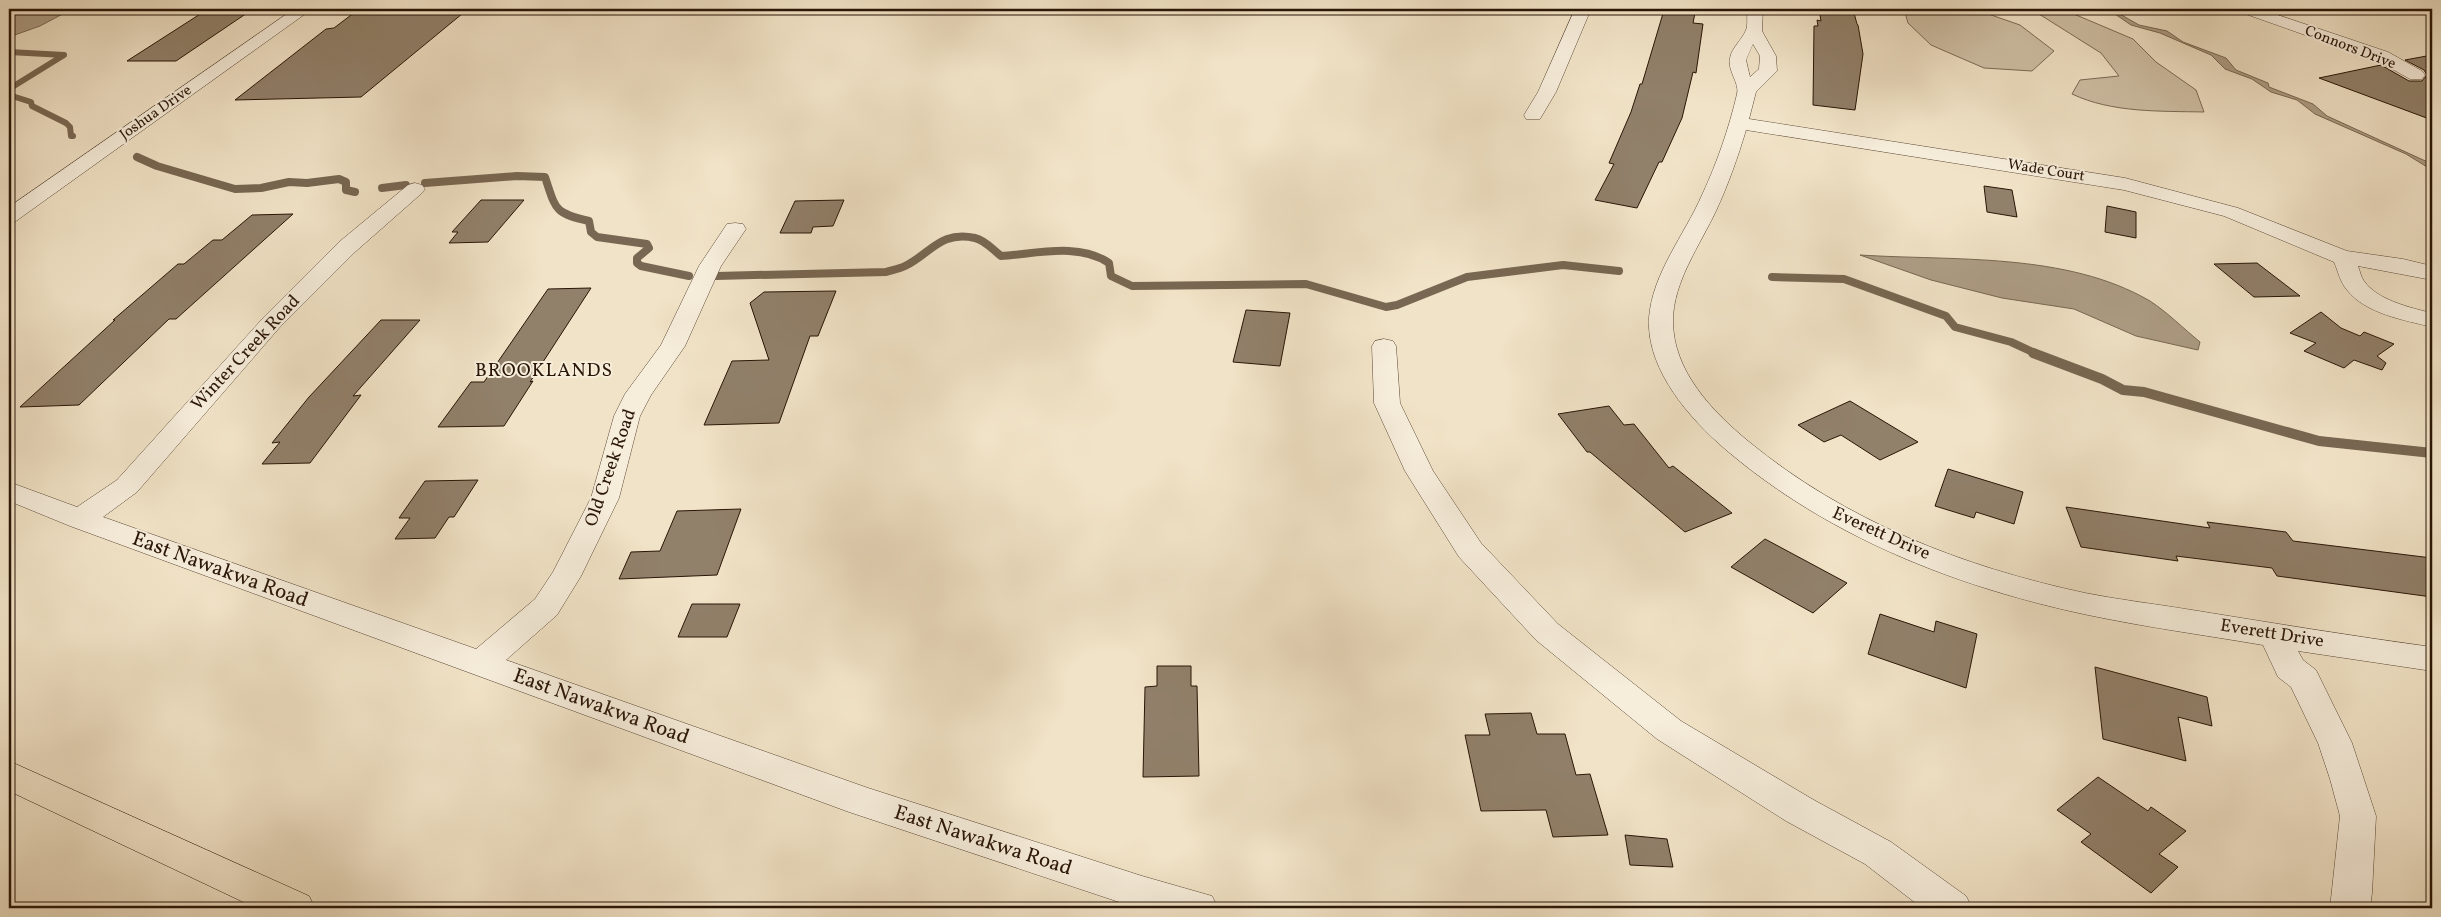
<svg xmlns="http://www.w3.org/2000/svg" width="2441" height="917" viewBox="0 0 2441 917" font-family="Vollkorn,serif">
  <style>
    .green { fill: #cfc0a6; stroke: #7c6a56 }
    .water { fill: #ad9d85; stroke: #786752 }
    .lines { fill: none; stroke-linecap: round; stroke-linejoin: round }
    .stream-far2 { stroke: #786752; stroke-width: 6 }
    .stream-far1 { stroke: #786752; stroke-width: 8 }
    .stream { stroke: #786752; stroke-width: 10 }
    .building { fill: #91806a; stroke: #291506 }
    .minor-casing { stroke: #5b4836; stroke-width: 1 }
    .highway-casing { stroke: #291506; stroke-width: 1 }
    .minor { fill: #f6eddb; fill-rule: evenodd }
    .highway { fill: #f1e3c7; fill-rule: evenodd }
    .labels { text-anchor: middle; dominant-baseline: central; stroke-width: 4; stroke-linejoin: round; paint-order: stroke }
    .far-street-label { font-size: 15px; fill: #291506; stroke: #f6eddb }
    .street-label { font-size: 18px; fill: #291506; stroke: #f6eddb }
    .neighbourhood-label { font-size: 19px; letter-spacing: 1px; fill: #291506; stroke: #f6eddb }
    .near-street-label { font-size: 21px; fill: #291506; stroke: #f6eddb }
  </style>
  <rect width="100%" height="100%" fill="#f1e3c7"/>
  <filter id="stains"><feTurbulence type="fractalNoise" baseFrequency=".004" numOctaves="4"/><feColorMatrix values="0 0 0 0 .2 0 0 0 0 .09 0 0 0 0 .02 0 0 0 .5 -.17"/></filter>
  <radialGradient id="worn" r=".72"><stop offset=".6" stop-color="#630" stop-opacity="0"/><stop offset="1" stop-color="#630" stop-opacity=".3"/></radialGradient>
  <g class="green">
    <polygon points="1904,9 1974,9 2020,25 2054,51 2032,71 1984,68 1931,45 1908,23"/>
    <path d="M 2031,9 L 2062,9 L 2133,39 L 2156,62 L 2196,90 L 2204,112 C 2161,111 2112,113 2072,94 L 2080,80 L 2119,76 L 2101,53 Z"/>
  </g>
  <g class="water">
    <polygon points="9,9 72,9 40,26 9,37"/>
    <polygon points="2102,9 2111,9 2139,25 2167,31 2183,42 2226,58 2236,70 2268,83 2269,87 2313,104 2327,116 2432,164 2432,170 2406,154 2315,114 2297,100 2271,92 2252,79 2225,69 2211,55 2160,33 2131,25 2115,14"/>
    <path d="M 1860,255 C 1954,261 2066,252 2150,301 C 2167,312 2184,329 2200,342 L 2198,350 L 2136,336 L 2074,309 L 2002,298 L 1931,280 Z"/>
  </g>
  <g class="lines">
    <g class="stream-far2">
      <polyline points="9,52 64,55 9,89"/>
      <polyline points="9,95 31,102 32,106 66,123 70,127 71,136 73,136"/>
    </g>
    <g class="stream-far1">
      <polyline points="137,157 157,166 235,189 261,188 289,182 307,183 339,179 346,182 346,190 355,192"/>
      <path d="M 425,183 L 517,176 L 545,177 C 556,210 554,213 589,221 L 591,232 L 597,237 L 647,244 L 649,248 L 637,258 L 637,263 L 641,266 L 689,276"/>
      <polyline points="382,188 406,185"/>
      <path d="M 716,276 L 886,272 C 892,270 899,269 905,266 C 930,254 941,230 975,238 C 985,240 993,250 1001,256 C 1035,254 1079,242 1109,263 L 1111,276 L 1132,286 L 1306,284 L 1386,307 L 1397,305 L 1467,277 L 1563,265 L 1619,271"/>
      <polyline points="1772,277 1844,279 1946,316 1955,327 2011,342 2037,354"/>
    </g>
    <polyline class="stream" points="2033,353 2102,379 2123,390 2144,392 2319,441 2432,453"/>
  </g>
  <g class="building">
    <polygon points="208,9 253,9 176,61 127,61"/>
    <polygon points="359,9 468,9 361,97 235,100 326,29 334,28"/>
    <polygon points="1819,9 1853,9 1857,24 1858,25 1863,54 1855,110 1813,105 1814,26 1818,26 1817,20 1821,21"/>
    <polygon points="1664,10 1695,13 1693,23 1703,24 1696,73 1693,72 1682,118 1662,162 1659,162 1637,208 1595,200 1614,164 1609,163 1631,112 1640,84 1642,84"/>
    <polygon points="2432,55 2432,120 2319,78 2381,65 2409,81 2422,81 2427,75 2424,70 2405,60"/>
    <polygon points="1984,186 2012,190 2017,217 1987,212"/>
    <polygon points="481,200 524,200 488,242 449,243 458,232 452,232"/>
    <polygon points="844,200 833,226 813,227 811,233 780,233 795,201"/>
    <polygon points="2107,206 2136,212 2136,238 2105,232"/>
    <polygon points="293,214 176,319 169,319 79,405 20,407 115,320 113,320 178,264 184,264 213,240 222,240 252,215"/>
    <polygon points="2257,263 2300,296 2254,297 2214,264"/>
    <polygon points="591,288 530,382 533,381 504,426 438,427 471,382 484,382 548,289"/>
    <polygon points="836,291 818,336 810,336 779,423 704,425 732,361 769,360 750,303 764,292"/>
    <polygon points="1246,310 1290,313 1280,366 1233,362"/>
    <polygon points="2321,312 2341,328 2360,336 2364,332 2394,344 2377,356 2386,363 2382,370 2354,360 2344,368 2304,351 2316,343 2290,333"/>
    <polygon points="381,320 420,320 353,396 361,395 310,463 262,464 280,442 272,443 309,397"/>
    <polygon points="1850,401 1918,442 1880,460 1841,435 1824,442 1798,425"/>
    <polygon points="1609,406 1624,425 1634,424 1669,468 1673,466 1732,513 1685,532 1590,452 1587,452 1558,414"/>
    <polygon points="1948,469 2023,492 2014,524 1976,512 1974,518 1935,506"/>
    <polygon points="478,480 454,517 449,517 435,538 395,539 410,518 399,518 425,481"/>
    <polygon points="2066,507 2210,528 2207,522 2286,532 2293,541 2432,558 2432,597 2277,576 2272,568 2176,556 2178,561 2081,547"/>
    <polygon points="741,509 717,575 619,579 631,552 660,551 677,511"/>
    <polygon points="1765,539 1847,583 1813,613 1731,567"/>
    <polygon points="692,604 740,604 727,637 678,637"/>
    <polygon points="1880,614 1934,632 1936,621 1977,634 1966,688 1868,654"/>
    <polygon points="1157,666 1191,666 1191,686 1197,686 1199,776 1143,777 1145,687 1157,686"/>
    <polygon points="2095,667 2207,697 2212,726 2178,717 2186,761 2103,739"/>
    <polygon points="1531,713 1537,734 1565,734 1576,775 1590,774 1608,835 1553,837 1546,810 1481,811 1465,735 1490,735 1485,714"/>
    <polygon points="2098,777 2148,811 2151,807 2186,831 2159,854 2178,867 2151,893 2081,842 2091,834 2057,810"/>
    <polygon points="1625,835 1667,839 1673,867 1630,865"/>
  </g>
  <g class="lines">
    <defs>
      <g id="minor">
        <polygon points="294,9 312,9 16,221 9,223 9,207"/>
        <polygon points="1575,9 1591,9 1556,92 1540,119 1526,119 1524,115 1538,92"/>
        <path d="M 1747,9 L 1763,9 L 1762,31 L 1776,56 L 1777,71 L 1756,92 L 1749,119 L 2125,178 L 2238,208 L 2347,251 L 2403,259 L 2432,266 L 2432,280 L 2358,266 C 2360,271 2361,277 2364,281 C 2377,300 2411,308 2432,313 L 2432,327 C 2404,320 2366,314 2347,290 C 2340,282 2338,271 2334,262 L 2224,216 L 2124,190 L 1746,130 C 1738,157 1728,185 1716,211 C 1700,245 1673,282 1673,321 C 1673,371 1712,411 1748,441 C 1845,521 1963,567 2085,593 C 2120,600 2156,604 2192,610 C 2272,623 2352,636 2432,647 L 2432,671 L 2298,651 L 2303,660 L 2316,670 L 2352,743 L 2376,816 L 2372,893 L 2370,908 L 2330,908 L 2340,816 L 2330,779 L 2318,743 L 2291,687 L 2278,677 L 2263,645 C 2204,635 2145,627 2088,615 C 1956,587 1828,537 1725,449 C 1689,418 1646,369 1649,318 C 1652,274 1685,234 1702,195 C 1717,163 1729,128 1737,94 C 1740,83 1727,71 1730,58 C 1732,47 1742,40 1746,30 C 1748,25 1747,15 1747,9 ZM 1753,44 L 1760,56 L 1759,69 L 1750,77 L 1746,60 Z"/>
        <polygon points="2238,9 2260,9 2388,52 2422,71 2425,75 2422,79 2410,79 2376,60 2240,12"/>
        <polygon points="415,183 422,185 425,189 422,193 355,252 280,327 137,492 103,517 476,649 535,599 553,572 591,498 614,416 625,394 661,345 699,266 727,224 735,223 743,224 746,229 721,266 685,346 651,395 640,416 619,498 581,576 557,615 506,660 868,788 1142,876 1212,896 1218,908 1137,908 849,812 70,526 9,501 9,482 77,507 117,480 264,317 339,242 408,185"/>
        <polygon points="1384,339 1393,341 1396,346 1400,403 1433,471 1481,543 1558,624 1681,721 1812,799 1891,842 1966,896 1972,908 1922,908 1865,864 1786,821 1657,739 1536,640 1459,557 1405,471 1374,403 1372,346 1375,341"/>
      </g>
      <polygon id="highway" points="9,761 309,896 315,908 256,908 9,791"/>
    </defs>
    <use href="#minor" class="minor-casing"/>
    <use href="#highway" class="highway-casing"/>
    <use href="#minor" class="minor"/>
    <use href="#highway" class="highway"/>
  </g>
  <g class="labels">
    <g class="far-street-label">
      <text transform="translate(2350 48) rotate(21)">Connors Drive</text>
      <text transform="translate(156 113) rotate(-35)">Joshua Drive</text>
      <text transform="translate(2046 171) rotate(9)">Wade Court</text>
    </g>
    <g class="street-label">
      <text transform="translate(246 353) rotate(-47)">Winter Creek Road</text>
      <text transform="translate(611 468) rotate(-71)">Old Creek Road</text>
      <text transform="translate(1881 534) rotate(24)">Everett Drive</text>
      <text transform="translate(2272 634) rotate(9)">Everett Drive</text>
    </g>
    <g class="neighbourhood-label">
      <text x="544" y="371">BROOKLANDS</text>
    </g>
    <g class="near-street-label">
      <text transform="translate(220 570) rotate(20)">East Nawakwa Road</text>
      <text transform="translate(601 707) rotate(20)">East Nawakwa Road</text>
      <text transform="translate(983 841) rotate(18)">East Nawakwa Road</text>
    </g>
  </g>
  <rect width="2441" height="917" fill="none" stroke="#f1e3c7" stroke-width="30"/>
  <rect x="10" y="10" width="2421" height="897" fill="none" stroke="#291506" stroke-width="2.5"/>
  <rect x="15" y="15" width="2411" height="887" fill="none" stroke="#291506"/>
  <rect width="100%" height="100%" filter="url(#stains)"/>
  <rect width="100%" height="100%" fill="url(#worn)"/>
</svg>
